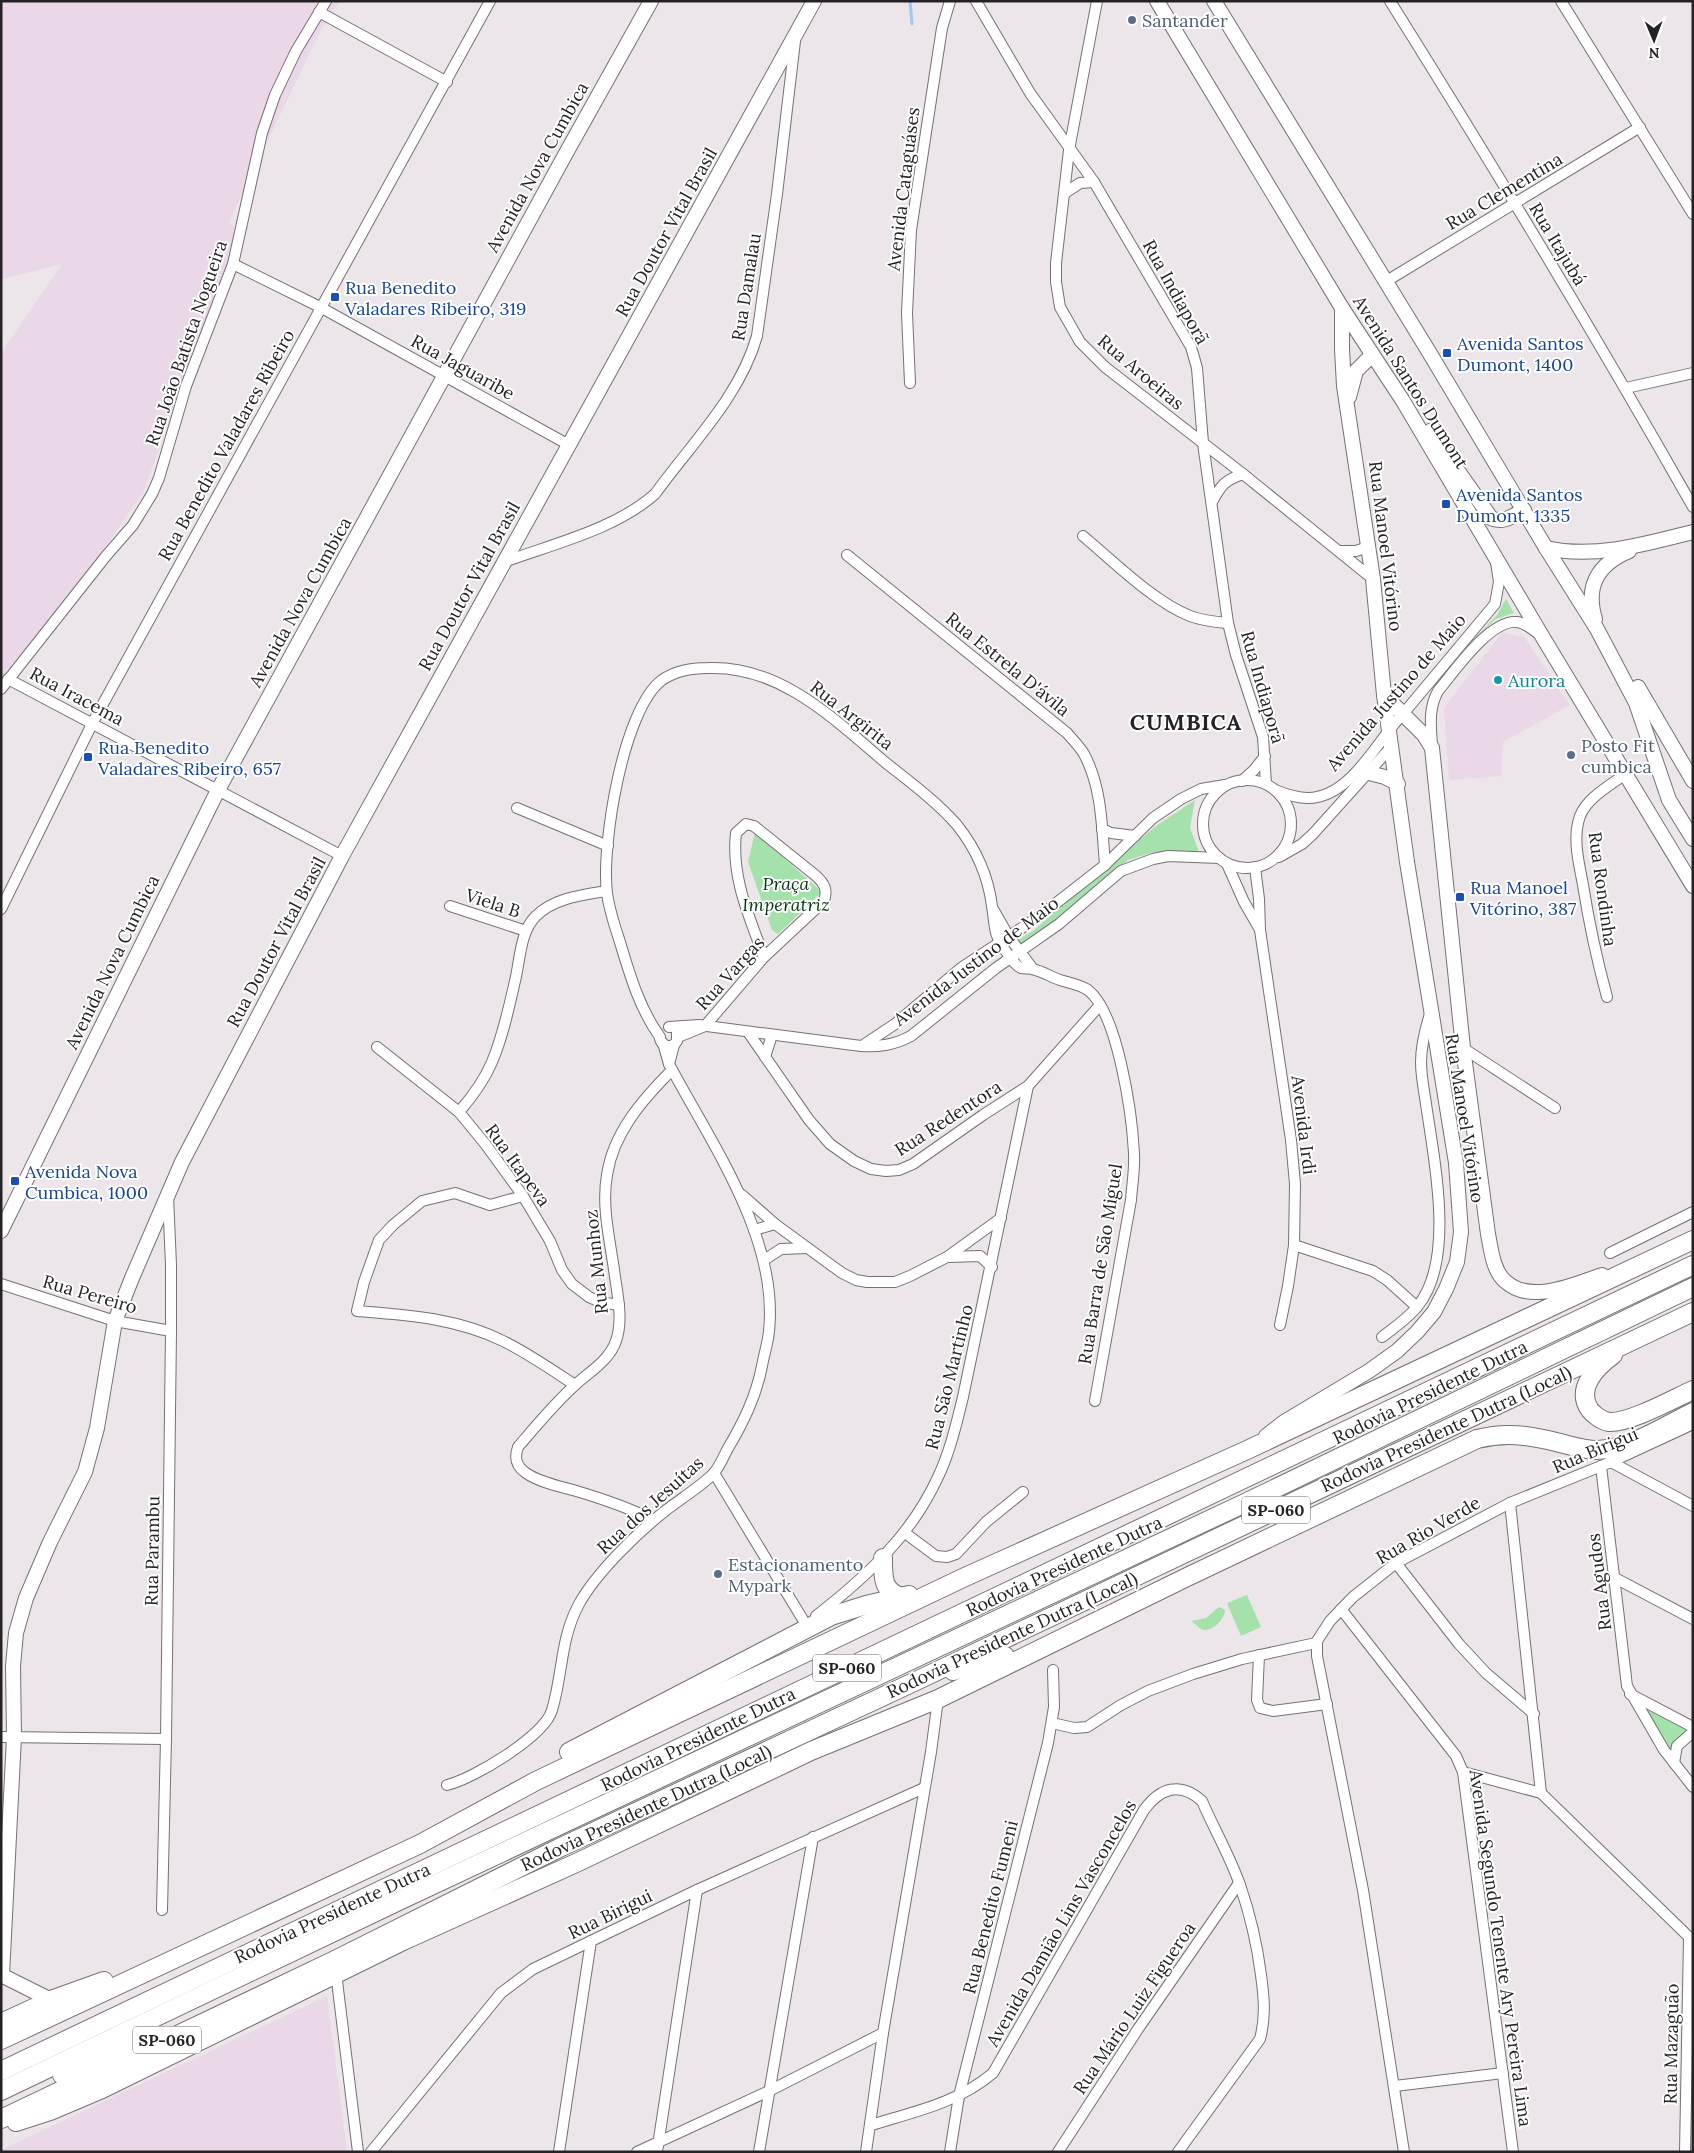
<svg xmlns="http://www.w3.org/2000/svg" width="1694" height="2153" viewBox="0 0 1694 2153" font-family="Lora,serif">
  <style>
    .industrial { fill: #ead7e8 }
    .green { fill: #a5e1ab }
    .lines { fill: none; stroke-linecap: round; stroke-linejoin: round }
    .stream { stroke: #9fc9f1; stroke-width: 3 }
    .street-casing { stroke: #767076; stroke-width: 12 }
    .secondary-casing { stroke: #767076; stroke-width: 16 }
    .highway-casing { stroke: #767076; stroke-width: 20 }
    .street { stroke: #fff; stroke-width: 10 }
    .secondary { stroke: #fff; stroke-width: 14 }
    .highway { stroke: #fff; stroke-width: 18 }
    .service-dot { fill: #5c6f8a; stroke: #fff; stroke-width: 2 }
    .transit-dot { fill: #1a4fb4; stroke: #fff; stroke-width: 2 }
    .culture-dot { fill: #0f9aa8; stroke: #fff; stroke-width: 2 }
    .labels { text-anchor: middle; dominant-baseline: central; stroke-width: 4; stroke-linejoin: round; paint-order: stroke }
    .shield { fill: #fff; stroke: #666466; stroke-width: 1 }
    .shield-label { font-size: 16px; font-weight: bold; fill: #242224 }
    .service-label { font-size: 18px; fill: #4e5e75; stroke: #fff; text-anchor: start }
    .street-label { font-size: 18px; fill: #242224; stroke: #fff }
    .transit-label { font-size: 18px; fill: #164399; stroke: #fff; text-anchor: start }
    .culture-label { font-size: 18px; fill: #0d838f; stroke: #fff; text-anchor: start }
    .park-label { font-size: 18px; font-style: italic; fill: #00390e; stroke: #fff }
    .district-label { font-size: 22px; font-weight: bold; letter-spacing: 1px; fill: #242224; stroke: #fff }
  </style>
  <rect width="100%" height="100%" fill="#ece6eb"/>
  <g class="industrial">
    <polygon points="1,1 340,1 319,33 229,222 238,231 143,493 1,695 1,353 62,264 1,279"/>
    <polygon points="1502,633 1524,637 1570,705 1503,742 1501,776 1449,780 1444,708"/>
    <polygon points="327,1996 347,2152 1,2152 1,2150"/>
  </g>
  <g class="green">
    <polygon points="1506,599 1514,613 1496,619 1476,637 1497,615"/>
    <polygon points="1195,800 1190,828 1199,852 1154,852 1128,860 1040,936 1019,947 1016,941 1034,930 1156,826"/>
    <polygon points="755,832 822,892 778,934 772,930 748,862"/>
    <polygon points="1247,1595 1261,1627 1241,1636 1227,1603"/>
    <path d="M 1219,1607 L 1225,1610 C 1225,1618 1215,1630 1205,1630 C 1200,1630 1195,1623 1191,1621 L 1206,1618 Z"/>
    <path d="M 1643,1704 L 1693,1730 C 1678,1737 1672,1737 1672,1755 Z"/>
  </g>
  <g class="lines">
    <polyline class="stream" points="910,1 912,24"/>
    <defs>
      <g id="street">
        <polyline points="976,1 1030,93 1094,182 1191,347 1197,368 1203,443 1228,623 1236,655 1263,737 1266,784"/>
        <polyline points="1097,1 1069,150 1056,263 1056,282 1060,307 1080,342 1105,367 1243,474 1373,579"/>
        <path d="M 1390,1 C 1494,167 1596,336 1693,507"/>
        <polyline points="1561,1 1693,214"/>
        <polyline points="319,12 447,82"/>
        <polyline points="1065,193 1080,183 1094,182"/>
        <polyline points="233,264 320,307 569,445"/>
        <polyline points="1385,282 1640,127"/>
        <polyline points="910,383 907,313 911,230 942,28 950,1"/>
        <polyline points="1626,388 1693,373"/>
        <path d="M 1212,502 C 1221,485 1225,480 1243,474"/>
        <path d="M 1083,536 C 1113,561 1154,602 1190,616 C 1203,621 1215,622 1228,623"/>
        <polyline points="1339,551 1356,551 1368,547"/>
        <path d="M 847,555 L 1067,733 C 1073,740 1080,747 1084,754 C 1102,787 1102,829 1105,865"/>
        <path d="M 504,562 C 553,544 616,529 655,494 C 692,443 740,396 757,336 L 777,194 L 795,41"/>
        <polyline points="8,679 342,856"/>
        <polyline points="1,689 106,556 133,525 152,494 159,478 186,386 233,264 262,133 275,95 296,51 326,1"/>
        <path d="M 1432,747 C 1431,727 1428,709 1438,691 C 1454,672 1490,619 1517,622 C 1526,623 1533,630 1540,635"/>
        <circle cx="1247" cy="824" r="44"/>
        <polyline points="1242,781 1254,770 1265,756"/>
        <path d="M 1275,790 C 1285,794 1296,798 1308,798 C 1351,798 1377,740 1403,714 L 1495,604 L 1499,582 L 1496,562"/>
        <polyline points="517,808 608,846"/>
        <polyline points="1102,829 1111,833 1135,836"/>
        <polyline points="1279,857 1302,844 1313,834 1392,746"/>
        <polyline points="1227,864 1244,902 1259,928"/>
        <polyline points="1255,867 1259,899 1260,930 1291,1140 1295,1184 1294,1245 1288,1286 1280,1325"/>
        <polyline points="450,906 526,931"/>
        <polyline points="1,909 93,722 490,1"/>
        <polyline points="993,909 1009,937 1033,969"/>
        <path d="M 1607,997 C 1597,960 1589,923 1583,885 C 1579,863 1572,838 1580,816 C 1587,798 1609,786 1624,775"/>
        <path d="M 669,1027 L 699,1025 L 861,1046 C 880,1047 894,1045 911,1036 L 996,968 L 1059,924 L 1121,871 L 1153,859 L 1168,856 L 1219,858"/>
        <polyline points="748,1032 809,1120 830,1144 854,1161 871,1169 886,1171 899,1170 913,1164 983,1115 1028,1086 1100,1005"/>
        <path d="M 660,1037 C 639,1008 629,972 619,939 C 614,924 609,908 607,893 C 601,846 623,709 662,680 C 675,671 692,668 708,668 C 780,665 834,719 886,763 C 910,782 937,802 957,825 C 977,850 988,875 992,906 C 995,924 993,934 1005,950 C 1009,956 1014,965 1021,968 C 1024,969 1028,968 1032,969 C 1042,971 1051,977 1060,980 C 1069,983 1079,984 1088,990 C 1118,1013 1132,1115 1134,1153 C 1135,1169 1132,1185 1131,1200 L 1095,1401"/>
        <path d="M 678,1037 L 705,1026 L 764,957 L 824,901 C 828,889 824,883 815,875 L 754,826 L 746,824 L 736,833 C 731,877 749,916 764,957"/>
        <path d="M 660,1039 C 662,1046 668,1047 674,1045"/>
        <polyline points="862,1046 895,1024 961,968 1037,918 1105,865 1153,818 1181,799 1201,789 1225,785"/>
        <polyline points="377,1047 459,1112 486,1145 523,1196 550,1241 562,1270 572,1284 589,1297 600,1302 619,1305"/>
        <polyline points="1463,1048 1555,1108"/>
        <polyline points="765,1057 772,1035"/>
        <polyline points="669,1064 674,1045 677,1041 677,1032"/>
        <path d="M 459,1112 C 472,1097 484,1081 492,1062 C 503,1036 509,1007 515,981 C 520,961 520,931 536,916 C 554,898 582,895 606,891"/>
        <polyline points="742,1195 775,1224 842,1273 856,1280 867,1282 895,1282 910,1276 947,1257 1001,1218"/>
        <path d="M 523,1196 L 490,1205 L 455,1193 L 422,1201 L 393,1225 L 379,1240 L 364,1282 L 357,1311 C 407,1315 457,1318 503,1341 C 528,1353 552,1370 575,1385"/>
        <polyline points="754,1230 775,1224"/>
        <polyline points="1294,1245 1373,1271 1387,1280 1417,1307"/>
        <polyline points="1610,1253 1693,1212"/>
        <polyline points="948,1257 980,1256 992,1267"/>
        <polyline points="764,1260 781,1249 807,1248"/>
        <polyline points="1,1284 115,1321 171,1331"/>
        <path d="M 1382,1337 C 1394,1328 1407,1319 1417,1307 C 1456,1261 1434,1160 1426,1104 C 1424,1090 1421,1076 1421,1062 C 1421,1045 1425,1030 1430,1014"/>
        <polyline points="1611,1462 1693,1506"/>
        <polyline points="1601,1466 1627,1686 1664,1750 1693,1787"/>
        <polyline points="714,1473 808,1628"/>
        <polyline points="1510,1503 1541,1793"/>
        <path d="M 653,1520 C 628,1507 600,1498 573,1490 C 558,1486 539,1482 526,1473 C 516,1466 514,1458 518,1447 C 536,1426 554,1404 575,1385 C 589,1372 609,1361 616,1341 C 623,1321 618,1297 615,1277 C 611,1244 601,1208 607,1175 C 613,1133 643,1099 672,1070"/>
        <polyline points="905,1533 936,1556 947,1557 956,1554 986,1522 1023,1492"/>
        <polyline points="1396,1563 1459,1644 1486,1673 1534,1714"/>
        <polyline points="1615,1578 1693,1619"/>
        <polyline points="1341,1609 1456,1756 1463,1772 1513,2152"/>
        <path d="M 816,1616 C 866,1577 911,1536 938,1477 C 950,1452 956,1425 963,1397 L 1028,1086"/>
        <polyline points="1259,1655 1257,1700 1260,1708 1273,1711 1327,1704"/>
        <polyline points="1630,1694 1693,1727"/>
        <polyline points="1052,1723 1074,1728 1087,1727 1121,1705 1148,1691 1193,1674 1242,1659 1316,1643"/>
        <polyline points="1,1737 166,1739"/>
        <polyline points="1674,1763 1677,1746 1693,1732"/>
        <polyline points="1463,1772 1541,1793 1693,1941"/>
        <path d="M 447,1785 C 473,1779 545,1736 552,1710 C 563,1674 560,1639 579,1604 C 596,1573 637,1533 665,1511 C 679,1500 703,1485 714,1473 C 719,1467 723,1458 727,1450 C 743,1423 756,1397 762,1366 C 764,1354 768,1343 769,1331 C 779,1238 711,1143 669,1064 L 663,1043"/>
        <polyline points="162,1910 166,1739 171,1331 171,1265 168,1196"/>
        <polyline points="337,1981 358,2152"/>
        <polyline points="1395,2086 1503,2073"/>
        <path d="M 871,2125 C 913,2112 958,2103 993,2073 L 1144,1810 C 1160,1788 1180,1781 1202,1801 C 1214,1829 1230,1856 1240,1885 C 1250,1914 1257,1944 1261,1975 C 1264,1997 1266,2017 1260,2039 L 1178,2152"/>
        <polyline points="371,2152 501,1993 533,1969 697,1890 924,1788"/>
        <polyline points="559,2152 591,1941"/>
        <polyline points="637,2152 769,2091 883,2033"/>
        <polyline points="657,2152 697,1890"/>
        <polyline points="759,2152 813,1837"/>
        <polyline points="866,2152 883,2033 931,1752 938,1699"/>
        <polyline points="950,2152 959,2096 1048,1743 1054,1707 1053,1670"/>
        <polyline points="1058,2152 1138,2029 1239,1883"/>
        <polyline points="1404,2152 1363,1890 1317,1656 1317,1641 1330,1621 1353,1597 1396,1563 1510,1503 1611,1462 1693,1424"/>
        <polyline points="1685,2152 1689,1938"/>
      </g>
      <g id="secondary">
        <polyline points="1157,1 1342,308 1403,401 1542,636 1693,886"/>
        <polyline points="1214,1 1429,352 1546,548 1597,629 1636,703 1669,800 1693,839"/>
        <polyline points="1349,397 1356,371 1372,355"/>
        <path d="M 1430,431 L 1491,518 C 1502,524 1513,516 1524,510"/>
        <path d="M 1546,548 C 1594,559 1646,544 1693,532"/>
        <path d="M 1595,619 C 1585,586 1598,564 1629,551"/>
        <polyline points="1638,687 1693,781"/>
        <path d="M 1384,695 L 1424,735 L 1432,748 L 1463,1048 L 1488,1234 C 1491,1249 1493,1271 1505,1281 C 1530,1305 1576,1284 1602,1275"/>
        <polyline points="1369,773 1385,777 1398,784"/>
        <polyline points="1,1231 218,790 565,155 651,1"/>
        <polyline points="1266,1436 1284,1422 1369,1371 1397,1351 1417,1332 1434,1312 1446,1289 1457,1262 1461,1232 1456,1163 1407,862 1384,695 1373,579 1344,386 1342,349 1342,308"/>
        <polyline points="1,1975 51,2000"/>
        <polyline points="2,1975 14,1737 13,1666 16,1633 26,1598 50,1542 85,1472 97,1428 115,1321 132,1278 182,1162 342,856 814,1"/>
      </g>
      <g id="highway">
        <path d="M 1613,1355 C 1596,1367 1575,1389 1590,1410 C 1594,1415 1602,1421 1609,1422 C 1630,1423 1673,1399 1693,1390"/>
        <path d="M 883,1558 C 883,1576 882,1592 902,1597"/>
        <polyline points="953,1671 1005,1656"/>
        <polyline points="569,1752 831,1616 866,1605 909,1595"/>
        <polyline points="1,2023 51,2000 104,1981"/>
        <polyline points="1,2040 420,1844 536,1781 965,1577 1247,1450 1693,1240"/>
        <path d="M 1,2071 C 564,1800 1130,1536 1693,1265"/>
        <polyline points="62,2075 143,2039"/>
        <polyline points="1,2091 401,1900 1245,1503 1693,1287"/>
        <polyline points="1,2119 333,1961 559,1848 916,1681 1693,1312"/>
        <path d="M 16,2122 L 50,2111 L 102,2089 L 403,1941 L 576,1863 L 811,1751 L 938,1699 L 1185,1578 L 1477,1439 C 1505,1432 1528,1435 1556,1442 C 1569,1445 1583,1450 1597,1450 C 1630,1449 1664,1426 1693,1412"/>
      </g>
    </defs>
    <use href="#street" class="street-casing"/>
    <use href="#secondary" class="secondary-casing"/>
    <use href="#highway" class="highway-casing"/>
    <use href="#street" class="street"/>
    <use href="#secondary" class="secondary"/>
    <use href="#highway" class="highway"/>
  </g>
  <g class="service-dot">
    <circle cx="1132" cy="20" r="5"/>
    <circle cx="1571" cy="755" r="5"/>
    <circle cx="718" cy="1574" r="5"/>
  </g>
  <g class="transit-dot">
    <rect x="330" y="292" width="10" height="10" rx="2.5"/>
    <rect x="1442" y="348" width="10" height="10" rx="2.5"/>
    <rect x="1441" y="499" width="10" height="10" rx="2.5"/>
    <rect x="83" y="752" width="10" height="10" rx="2.5"/>
    <rect x="1455" y="892" width="10" height="10" rx="2.5"/>
    <rect x="10" y="1176" width="10" height="10" rx="2.5"/>
  </g>
  <circle class="culture-dot" cx="1498" cy="680" r="5"/>
  <g class="labels">
    <g class="shield">
      <rect x="1242" y="1496.5" width="68" height="27" rx="4"/>
      <rect x="813" y="1654.5" width="68" height="27" rx="4"/>
      <rect x="133" y="2026.5" width="68" height="27" rx="4"/>
    </g>
    <g class="shield-label">
      <text x="1276" y="1510">SP-060</text>
      <text x="847" y="1668">SP-060</text>
      <text x="167" y="2040">SP-060</text>
    </g>
    <g class="service-label">
      <text x="1142" y="20">Santander</text>
      <text x="1581" y="745">Posto Fit<tspan x="1581" dy="21">cumbica</tspan></text>
      <text x="728" y="1564">Estacionamento<tspan x="728" dy="21">Mypark</tspan></text>
    </g>
    <g class="street-label">
      <text transform="translate(537 167) rotate(-61)">Avenida Nova Cumbica</text>
      <text transform="translate(903 189) rotate(-83)">Avenida Cataguáses</text>
      <text transform="translate(1504 191) rotate(-31)">Rua Clementina</text>
      <text transform="translate(666 232) rotate(-61)">Rua Doutor Vital Brasil</text>
      <text transform="translate(1558 244) rotate(59)">Rua Itajubá</text>
      <text transform="translate(746 287) rotate(-81)">Rua Damalau</text>
      <text transform="translate(1176 292) rotate(61)">Rua Indiaporã</text>
      <text transform="translate(186 343) rotate(-71)">Rua João Batista Nogueira</text>
      <text transform="translate(463 367) rotate(29)">Rua Jaguaribe</text>
      <text transform="translate(1141 372) rotate(40)">Rua Aroeiras</text>
      <text transform="translate(1411 382) rotate(58)">Avenida Santos Dumont</text>
      <text transform="translate(226 445) rotate(-61)">Rua Benedito Valadares Ribeiro</text>
      <text transform="translate(1386 546) rotate(83)">Rua Manoel Vitórino</text>
      <text transform="translate(469 586) rotate(-61)">Rua Doutor Vital Brasil</text>
      <text transform="translate(300 602) rotate(-61)">Avenida Nova Cumbica</text>
      <text transform="translate(1008 664) rotate(39)">Rua Estrela D'ávila</text>
      <text transform="translate(1263 687) rotate(74)">Rua Indiaporã</text>
      <text transform="translate(1396 692) rotate(-49)">Avenida Justino de Maio</text>
      <text transform="translate(77 696) rotate(28)">Rua Iracema</text>
      <text transform="translate(852 715) rotate(38)">Rua Argirita</text>
      <text transform="translate(1603 889) rotate(82)">Rua Rondinha</text>
      <text transform="translate(493 903) rotate(18)">Viela B</text>
      <text transform="translate(276 942) rotate(-62)">Rua Doutor Vital Brasil</text>
      <text transform="translate(976 961) rotate(-37)">Avenida Justino de Maio</text>
      <text transform="translate(112 962) rotate(-64)">Avenida Nova Cumbica</text>
      <text transform="translate(730 973) rotate(-48)">Rua Vargas</text>
      <text transform="translate(948 1118) rotate(-33)">Rua Redentora</text>
      <text transform="translate(1465 1118) rotate(81)">Rua Manoel Vitórino</text>
      <text transform="translate(1304 1125) rotate(83)">Avenida Irdi</text>
      <text transform="translate(518 1165) rotate(54)">Rua Itapeva</text>
      <text transform="translate(596 1262) rotate(-96)">Rua Munhoz</text>
      <text transform="translate(1100 1264) rotate(-81)">Rua Barra de São Miguel</text>
      <text transform="translate(90 1294) rotate(16)">Rua Pereiro</text>
      <text transform="translate(949 1377) rotate(-76)">Rua São Martinho</text>
      <text transform="translate(1430 1392) rotate(-26)">Rodovia Presidente Dutra</text>
      <text transform="translate(1446 1429) rotate(-25)">Rodovia Presidente Dutra (Local)</text>
      <text transform="translate(1595 1450) rotate(-23)">Rua Birigui</text>
      <text transform="translate(650 1505) rotate(-42)">Rua dos Jesuítas</text>
      <text transform="translate(1428 1530) rotate(-30)">Rua Rio Verde</text>
      <text transform="translate(152 1551) rotate(-89)">Rua Parambu</text>
      <text transform="translate(1064 1566) rotate(-25)">Rodovia Presidente Dutra</text>
      <text transform="translate(1599 1582) rotate(-97)">Rua Agudos</text>
      <text transform="translate(1012 1635) rotate(-25)">Rodovia Presidente Dutra (Local)</text>
      <text transform="translate(698 1739) rotate(-26)">Rodovia Presidente Dutra</text>
      <text transform="translate(646 1808) rotate(-25)">Rodovia Presidente Dutra (Local)</text>
      <text transform="translate(990 1907) rotate(-76)">Rua Benedito Fumeni</text>
      <text transform="translate(332 1913) rotate(-25)">Rodovia Presidente Dutra</text>
      <text transform="translate(610 1914) rotate(-26)">Rua Birigui</text>
      <text transform="translate(1061 1923) rotate(-60)">Avenida Damião Lins Vasconcelos</text>
      <text transform="translate(1501 1948) rotate(82)">Avenida Segundo Tenente Ary Pereira Lima</text>
      <text transform="translate(1134 2008) rotate(-56)">Rua Mário Luiz Figueroa</text>
      <text transform="translate(1671 2044) rotate(-89)">Rua Mazaguão</text>
    </g>
    <g class="transit-label">
      <text x="345" y="287">Rua Benedito<tspan x="345" dy="21">Valadares Ribeiro, 319</tspan></text>
      <text x="1457" y="343">Avenida Santos<tspan x="1457" dy="21">Dumont, 1400</tspan></text>
      <text x="1456" y="494">Avenida Santos<tspan x="1456" dy="21">Dumont, 1335</tspan></text>
      <text x="98" y="747">Rua Benedito<tspan x="98" dy="21">Valadares Ribeiro, 657</tspan></text>
      <text x="1470" y="887">Rua Manoel<tspan x="1470" dy="21">Vitórino, 387</tspan></text>
      <text x="25" y="1171">Avenida Nova<tspan x="25" dy="21">Cumbica, 1000</tspan></text>
    </g>
    <g class="culture-label">
      <text x="1508" y="680">Aurora</text>
    </g>
    <g class="park-label">
      <text x="786" y="883">Praça<tspan x="786" dy="21">Imperatriz</tspan></text>
    </g>
    <g class="district-label">
      <text x="1186" y="722">CUMBICA</text>
    </g>
  </g>
  <rect width="1694" height="2153" fill="none" stroke="#242224" stroke-width="5"/>
  <g transform="translate(1654 40) rotate(179)" stroke="#ffffff" stroke-width="4" paint-order="stroke">
  <path d="M0-4L9 19L0 12L-9 19Z" fill="#242224"/>
  <text y="-8" font-size="14" font-weight="bold" text-anchor="middle" fill="#242224">N</text>
  </g>
</svg>
